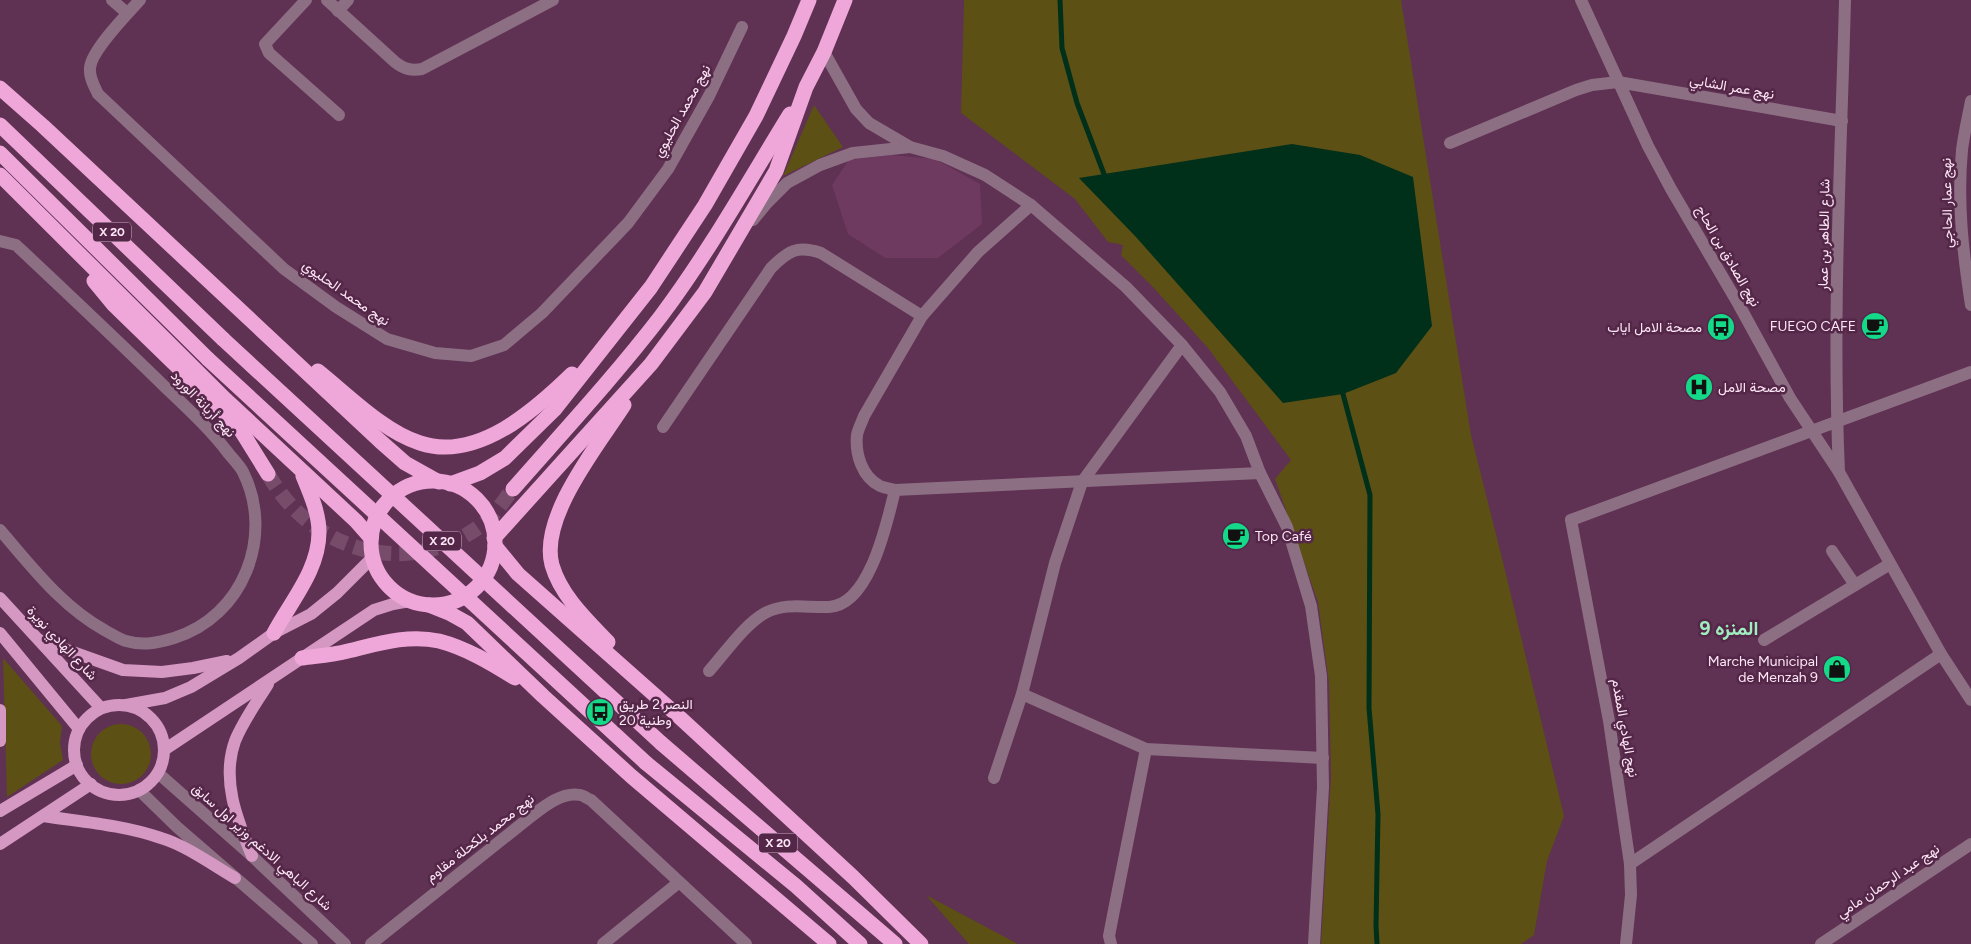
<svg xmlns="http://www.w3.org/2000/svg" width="1971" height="944" viewBox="0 0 1971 944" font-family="Figtree,Vazirmatn,sans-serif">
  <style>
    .built { fill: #6e3a60 }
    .green { fill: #5c5015 }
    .water { fill: #002f1a }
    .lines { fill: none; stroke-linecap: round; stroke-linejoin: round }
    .stream { stroke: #002f1a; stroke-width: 5 }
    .highway-tunnel { stroke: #774c6b; stroke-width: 15; stroke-dasharray: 15 8; stroke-linecap: butt }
    .minor { stroke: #8d6f84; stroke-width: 12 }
    .major { stroke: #d498c2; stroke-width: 12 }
    .highway { stroke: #efa7da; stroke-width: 15 }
    .highway-bridge { stroke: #efa7da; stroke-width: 15 }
    .labels { text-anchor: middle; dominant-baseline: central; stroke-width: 5; stroke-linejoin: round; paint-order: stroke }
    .shield { fill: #542748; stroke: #caadc2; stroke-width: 1 }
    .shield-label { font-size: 12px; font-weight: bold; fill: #fde6f6 }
    .street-label { font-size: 14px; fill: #fde6f6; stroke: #542748 }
    .poi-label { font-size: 14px; fill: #fde6f6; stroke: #542748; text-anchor: end }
    .district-label { font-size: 19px; font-weight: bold; fill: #a0eec0; stroke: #542748 }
  </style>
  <rect width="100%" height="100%" fill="#5f3153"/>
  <polygon class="built" points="891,155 935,159 980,184 982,224 938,258 885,258 848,234 832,185 849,160"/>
  <g class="green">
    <polygon points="964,0 1401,0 1471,435 1503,562 1564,816 1547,861 1534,935 1521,944 1321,944 1331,776 1329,683 1318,602 1275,479 1291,460 1208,348 1152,286 1121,255 1123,245 1108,242 1075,199 961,113"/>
    <polygon points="814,105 843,147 783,176"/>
    <polygon points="3,658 62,726 60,743 63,760 7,797"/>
    <circle cx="121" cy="754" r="30"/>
    <polygon points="926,895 1018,944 969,944"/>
  </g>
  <polygon class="water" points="1292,144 1360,155 1413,177 1432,326 1396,373 1343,394 1283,403 1136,237 1079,178"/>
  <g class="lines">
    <g class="stream">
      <polyline points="1060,0 1062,48 1077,103 1104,174"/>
      <polyline points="1343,394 1370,495 1369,708 1378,814 1376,926 1377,944"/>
    </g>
    <path class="highway-tunnel" d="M 268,474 C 313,553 409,580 483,524 C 495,515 504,500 513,489"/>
    <g class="minor">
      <polyline points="112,0 127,13"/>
      <path d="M 140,0 C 127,14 91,51 90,68 C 89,77 94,86 98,94 L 284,269 L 336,307 L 387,339 L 435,353 L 471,356 L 504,345 L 542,313 L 628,223 L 668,169 L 709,96 L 742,27"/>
      <polyline points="306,0 265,44 269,53 339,115"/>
      <path d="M 327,0 L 395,62 C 404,69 411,71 422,69 L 553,0"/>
      <polyline points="1581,0 1648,146 1671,189 1739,305 1790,398 1839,472 1941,654 1971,700"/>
      <polyline points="338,11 348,0"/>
      <polyline points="824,52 856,109 869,123 910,147 943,156 985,175 1031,205 1126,287 1182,345 1220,392 1246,436 1260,473 1287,527 1311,606 1321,676 1323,787 1314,944"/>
      <path d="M 1971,101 C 1968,117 1964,134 1962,150 C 1957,203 1963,253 1971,305"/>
      <polyline points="1450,143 1576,90 1592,85 1618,82 1842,121"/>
      <path d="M 1031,205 L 978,252 L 922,316 L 864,416 C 862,422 858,429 857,435 C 855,454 862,477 880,486 C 885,488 891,489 895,490 L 1260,473"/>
      <polyline points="753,220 767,203 787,183 820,165 853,153 910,147"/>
      <path d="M 0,241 L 16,245 C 66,292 115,338 164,386 C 187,408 210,429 229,454 C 234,460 240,466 243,472 C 275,536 243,617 174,638 C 158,643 143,646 126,641 C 119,639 112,634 106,631 C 62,607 32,567 0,530"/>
      <path d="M 663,427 L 771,268 C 788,251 797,245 821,253 L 922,316"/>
      <path d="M 1839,472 C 1832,315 1841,157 1845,0"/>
      <polyline points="1832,551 1855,585"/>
      <polyline points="1764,640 1890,564"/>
      <path d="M 709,671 C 725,653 745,624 765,613 C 786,602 807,608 829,607 C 870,605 887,522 895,490"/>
      <polyline points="1022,694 1146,749 1323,758"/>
      <polyline points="158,773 252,856 345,944"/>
      <polyline points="994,778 1022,694 1055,563 1082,482 1182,345"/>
      <polyline points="139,790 177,827 312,944"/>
      <polyline points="1630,864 1941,654"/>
      <path d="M 371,944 L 529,818 C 542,808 562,791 580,795 C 583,795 588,799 591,800 L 746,944"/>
      <polyline points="603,944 678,883"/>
      <polyline points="1111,944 1109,936 1114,910 1146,749"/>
      <polyline points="1626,944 1631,895 1630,864 1609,721 1571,520 1971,372"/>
      <polyline points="1821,944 1971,844"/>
    </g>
    <g class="major">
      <polyline points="0,598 101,708"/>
      <polyline points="0,633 79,729"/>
      <polyline points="39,640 123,670 162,672 193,668 227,661"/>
      <polyline points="126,705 165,698 191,687 239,658 274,633 311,614 337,593 372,558"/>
      <circle cx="119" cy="750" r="45"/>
      <polyline points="0,710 0,741"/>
      <polyline points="164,750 374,610 393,604 410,601"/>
      <polyline points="0,811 77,765"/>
      <path d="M 43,816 C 83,822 123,825 161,838 C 187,846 211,864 235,878"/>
      <polyline points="0,844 91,784"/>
      <path d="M 252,856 C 237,819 221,780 235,741 C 243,721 257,702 268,684"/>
    </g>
    <g class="highway">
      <polyline points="0,88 43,126 380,441 405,463 439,482"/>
      <polyline points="0,125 223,339"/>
      <polyline points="0,153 208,359"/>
      <polyline points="0,175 225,399 356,521 371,538"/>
      <polyline points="94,281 113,304 217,405 242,432 268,474"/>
      <path d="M 318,371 C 348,395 383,431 420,443 C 477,462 535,410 572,374"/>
      <circle cx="433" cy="543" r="62"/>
      <polyline points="450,484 480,473 505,458 554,410 651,287 705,205 756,116 794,36 809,0"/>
      <path d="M 513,489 C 563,432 615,376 661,316 C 709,252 748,182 790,114"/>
      <polyline points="494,538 651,364 705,292 776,171 806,87 824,52 845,0"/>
      <polyline points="495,546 518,574 676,714 853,877 921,944"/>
      <polyline points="429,605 449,613 467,623 543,696 631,776 829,944"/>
      <path d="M 274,633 C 291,601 319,570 319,532 C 319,513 310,493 303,476"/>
      <path d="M 608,642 C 587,620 561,596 552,565 C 539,517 599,444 624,405"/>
      <path d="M 302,658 C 317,656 333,655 348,651 C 377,644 408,634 439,641 C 466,648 491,663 515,678"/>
      <polyline points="661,743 895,944"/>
      <polyline points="646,763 796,886 860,944"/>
    </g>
    <g class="highway-bridge">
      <polyline points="223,339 661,743"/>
      <polyline points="208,359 646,763"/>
    </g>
  </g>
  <defs>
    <symbol id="cafe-disc" viewBox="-11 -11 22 22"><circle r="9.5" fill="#13d989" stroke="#542748"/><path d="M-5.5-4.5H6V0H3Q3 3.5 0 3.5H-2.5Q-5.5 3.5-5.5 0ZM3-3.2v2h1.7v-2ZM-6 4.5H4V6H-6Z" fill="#111"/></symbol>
    <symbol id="bus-disc" viewBox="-11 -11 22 22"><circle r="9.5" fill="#13d989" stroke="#542748"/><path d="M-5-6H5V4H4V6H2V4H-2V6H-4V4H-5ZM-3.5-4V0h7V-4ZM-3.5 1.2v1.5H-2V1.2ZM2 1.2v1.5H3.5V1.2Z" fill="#111"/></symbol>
    <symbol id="hospital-disc" viewBox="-11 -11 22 22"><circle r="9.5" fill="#13d989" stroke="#542748"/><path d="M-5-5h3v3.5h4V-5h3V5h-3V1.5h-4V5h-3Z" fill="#111"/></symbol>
    <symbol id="shop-disc" viewBox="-11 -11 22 22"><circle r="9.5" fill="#13d989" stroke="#542748"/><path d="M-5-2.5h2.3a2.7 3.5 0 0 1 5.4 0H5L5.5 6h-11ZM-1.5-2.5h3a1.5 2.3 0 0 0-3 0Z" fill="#111"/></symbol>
  </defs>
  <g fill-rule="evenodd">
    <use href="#cafe-disc" x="1859" y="310" width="32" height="32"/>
    <use href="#bus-disc" x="1705" y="311" width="32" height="32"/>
    <use href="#hospital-disc" x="1683" y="371" width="32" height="32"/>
    <use href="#cafe-disc" x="1220" y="520" width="32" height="32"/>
    <use href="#shop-disc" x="1821" y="653" width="32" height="32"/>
    <use href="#bus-disc" x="584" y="696" width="32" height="32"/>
  </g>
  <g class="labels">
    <g class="shield">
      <rect x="93" y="222.5" width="38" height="19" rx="4"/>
      <rect x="423" y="531.5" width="38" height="19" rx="4"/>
      <rect x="759" y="833.5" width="38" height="19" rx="4"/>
    </g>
    <g class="shield-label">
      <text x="112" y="232">X 20</text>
      <text x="442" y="541">X 20</text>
      <text x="778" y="843">X 20</text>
    </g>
    <g class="street-label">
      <text transform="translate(1732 87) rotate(10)">نهج عمر الشابي</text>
      <text transform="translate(682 111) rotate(-61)">نهج محمد الحليوي</text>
      <text transform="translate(1947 203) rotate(-91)">نهج عمار الحاجي</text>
      <text transform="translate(1824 235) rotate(-89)">شارع الطاهر بن عمار</text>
      <text transform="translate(1728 256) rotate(60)">نهج الصادق بن الحاج</text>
      <text transform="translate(346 293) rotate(35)">نهج محمد الحليوي</text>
      <text transform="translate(203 404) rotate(46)">نهج أريانة الورود</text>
      <text transform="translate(62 643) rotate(47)">شارع الهادي نويرة</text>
      <text transform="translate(1625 728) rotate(80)">نهج الهادي المقدم</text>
      <text transform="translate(480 838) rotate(-38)">نهج محمد بلكحلة مقاوم</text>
      <text transform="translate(262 847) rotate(42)">شارع الباهي الادغم وزير اول سابق</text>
      <text transform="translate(1888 881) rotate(-34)">نهج عبد الرحمان مامي</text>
    </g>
    <g class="poi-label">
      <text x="1856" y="326">FUEGO CAFE</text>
      <text x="1702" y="327">مصحة الامل اياب</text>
      <text x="1718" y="387" text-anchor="start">مصحة الامل</text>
      <text x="1255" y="536" text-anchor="start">Top Café</text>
      <text x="1818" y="661">Marche Municipal<tspan x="1818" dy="16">de Menzah 9</tspan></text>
      <text x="619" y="704" text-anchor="start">النصر 2 طريق<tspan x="619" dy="16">وطنية 20</tspan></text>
    </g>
    <g class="district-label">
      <text x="1729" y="628">المنزه 9</text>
    </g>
  </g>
</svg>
